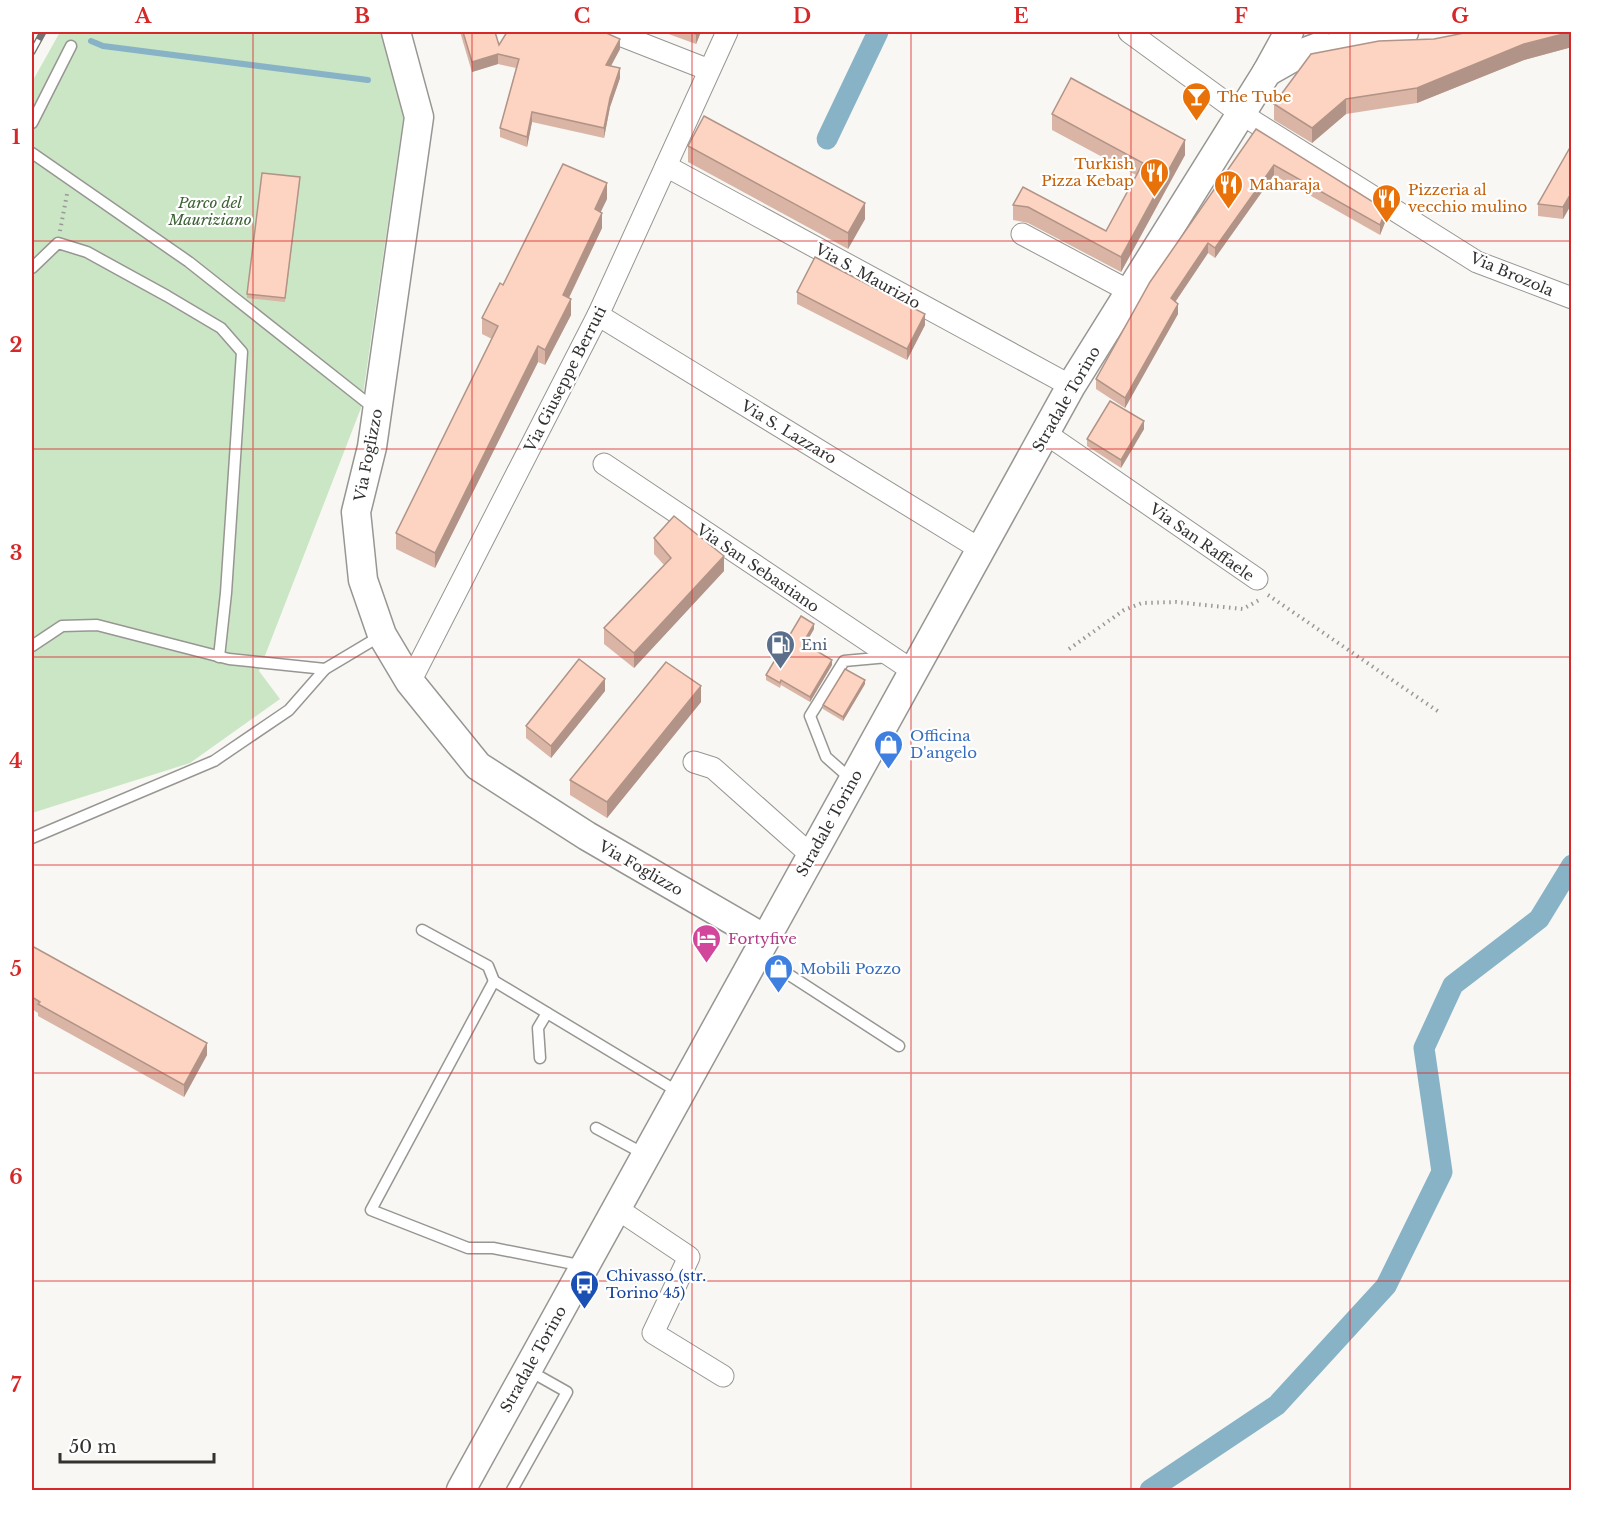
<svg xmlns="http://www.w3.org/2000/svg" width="1603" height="1522" viewBox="0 0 1603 1522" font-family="'Libre Baskerville',serif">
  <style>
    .green { fill: #cbe6c5 }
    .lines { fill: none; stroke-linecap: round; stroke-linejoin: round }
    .stream { stroke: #88b3c7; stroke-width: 6 }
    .canal { stroke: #88b3c7; stroke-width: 21 }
    .service-casing { stroke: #979693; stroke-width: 13 }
    .minor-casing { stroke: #979693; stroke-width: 23 }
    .secondary-casing { stroke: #979693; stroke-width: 31 }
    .path { stroke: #9a9997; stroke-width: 4; stroke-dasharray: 1.5 4.5; stroke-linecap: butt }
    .service { stroke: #fff; stroke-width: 10 }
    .minor { stroke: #fff; stroke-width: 21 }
    .secondary { stroke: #fff; stroke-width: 28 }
    .rail-casing { stroke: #747371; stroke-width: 7 }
    .rail { stroke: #fff; stroke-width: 4.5; stroke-dasharray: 14; stroke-linecap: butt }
    .wall { fill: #dab5a6 }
    .shaded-wall { fill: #b19487 }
    .building { fill: #fdd3c1; stroke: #b19487; stroke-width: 1.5 }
    .grid { fill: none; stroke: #d62828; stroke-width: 1.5; stroke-opacity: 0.55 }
    .labels { text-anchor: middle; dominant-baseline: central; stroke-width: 4.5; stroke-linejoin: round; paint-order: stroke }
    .food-label { font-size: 15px; fill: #c56008; stroke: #fff; text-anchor: start }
    .park-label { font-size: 15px; font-style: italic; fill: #3c6234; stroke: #fff }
    .street-label { font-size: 15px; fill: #333231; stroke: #fff }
    .service-label { font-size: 15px; fill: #4e5e75; stroke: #fff; text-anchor: start }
    .shop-label { font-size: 15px; fill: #366cbe; stroke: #fff; text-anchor: start }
    .hotel-label { font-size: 15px; fill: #b23c85; stroke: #fff; text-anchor: start }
    .transit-label { font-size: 15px; fill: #164399; stroke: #fff; text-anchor: start }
    .neatline { fill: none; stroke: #d62828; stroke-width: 2 }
    .grid-label { font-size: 20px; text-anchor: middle; font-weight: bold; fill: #d62828 }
  </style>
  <rect width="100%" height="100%" fill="#f8f7f3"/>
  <polygon class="green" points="60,32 383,32 404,113 361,408 259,671 280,699 190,763 32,813 32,82"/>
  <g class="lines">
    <polyline class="stream" points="91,41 103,46 368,80"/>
    <g class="canal">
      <polyline points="827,139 878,32"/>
      <polyline points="1150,1490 1277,1405 1386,1286 1442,1172 1424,1048 1453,985 1539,919 1572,865"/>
    </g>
    <defs>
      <g id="service">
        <polyline points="32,123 71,46"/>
        <polyline points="32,153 189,262 375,409"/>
        <polyline points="32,268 58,243 87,252 167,296 221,328 242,352 226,593 219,657"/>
        <polyline points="32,646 62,626 97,625 229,659 325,669"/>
        <polyline points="852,780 826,757 810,716 844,661 888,657"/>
        <polyline points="32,838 214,761 289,710 325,669 382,635"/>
        <polyline points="422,930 488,966 494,981"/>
        <polyline points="757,954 899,1046"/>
        <polyline points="540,1058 538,1028 547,1013"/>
        <polyline points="596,1128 646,1155"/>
        <polyline points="584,1266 493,1248 468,1248 371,1210 494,981 680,1093"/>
        <polyline points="512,1490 567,1392 528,1370"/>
      </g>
      <g id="minor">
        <polyline points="612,32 709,70"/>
        <polyline points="1129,32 1240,113 1477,262 1572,298"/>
        <polyline points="666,166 1071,386"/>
        <polyline points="1022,234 1129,291"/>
        <polyline points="598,315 980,549"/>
        <polyline points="1045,433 1257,579"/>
        <polyline points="604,464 913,671"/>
        <polyline points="410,682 598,315 727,32"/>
        <polyline points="694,762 713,768 811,855"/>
        <polyline points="616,1208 689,1257 653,1333 723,1376"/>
      </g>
      <g id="secondary">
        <polyline points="396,32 419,117 372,447 356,512 363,580 382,635 410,682 478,766 587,836 765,939"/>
        <polyline points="1341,42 1385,37 1404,32"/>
        <polyline points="1267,72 1297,55 1321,46"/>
        <polyline points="461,1490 1071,386 1267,72 1289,32"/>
      </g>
    </defs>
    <use href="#service" class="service-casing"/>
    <use href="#minor" class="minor-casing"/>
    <use href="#secondary" class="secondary-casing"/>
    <g class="path">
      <polyline points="60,231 67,194"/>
      <polyline points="1268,595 1439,712"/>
      <polyline points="1069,649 1124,610 1142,603 1176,602 1243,609 1259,600"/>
    </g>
    <use href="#service" class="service"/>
    <use href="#minor" class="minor"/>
    <use href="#secondary" class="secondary"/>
    <defs>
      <polyline id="rail" points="32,52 43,32"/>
    </defs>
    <use href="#rail" class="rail-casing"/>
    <use href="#rail" class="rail"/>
  </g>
  <g class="wall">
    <polygon points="460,32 495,32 499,45 620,49 611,66 620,78 610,107 604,138 532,122 527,147 500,137 500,128 516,68 498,64 472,72"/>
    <polygon points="663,32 701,32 696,44"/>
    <polygon points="1572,32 1572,47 1524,60 1417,103 1346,114 1312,143 1274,120 1274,104"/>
    <polygon points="1052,114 1185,155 1121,272 1028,223 1013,220 1013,205 1023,187 1106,231 1136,175 1052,130"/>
    <polygon points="1256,129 1386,220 1380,235 1274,175 1215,258 1208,253 1176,301 1178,314 1125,408 1096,389 1096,379"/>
    <polygon points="1572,144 1572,203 1563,219 1538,216 1538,204"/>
    <polygon points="688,146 865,219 848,249 688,162"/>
    <polygon points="300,181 285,302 247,298 247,294"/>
    <polygon points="607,199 600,212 602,228 569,298 571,315 545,365 538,362 435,568 396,549 396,533 492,339 482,334 482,318 503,285"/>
    <polygon points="797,292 925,325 907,360 797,304"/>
    <polygon points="1144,429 1121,468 1087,446 1087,439"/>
    <polygon points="654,538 724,571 634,668 604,644 604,628 664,565 654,554"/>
    <polygon points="814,629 805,645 832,665 810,702 781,685 780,688 766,680 766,675"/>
    <polygon points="865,684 843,721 823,709 823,705"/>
    <polygon points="605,691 551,758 526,738 526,726"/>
    <polygon points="701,702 607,818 570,795 570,780"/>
    <polygon points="32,946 207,1055 184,1097 38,1016 38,1013 32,1009"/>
  </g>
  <g class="shaded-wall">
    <polygon points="697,32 701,32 696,44 696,34"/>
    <polygon points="1572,32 1572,47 1524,60 1417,103 1417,88 1524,44"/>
    <polygon points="620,39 620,49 606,75 606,65"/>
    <polygon points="498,54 498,64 472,72 472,62"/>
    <polygon points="620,68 620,78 610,107 604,138 604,128 610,98"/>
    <polygon points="1346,99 1346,114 1312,143 1312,128"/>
    <polygon points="532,112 532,122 527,147 527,137"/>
    <polygon points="1185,140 1185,155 1121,272 1121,257"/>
    <polygon points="1274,165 1274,175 1215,258 1215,248"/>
    <polygon points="607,183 607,199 595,224 595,209"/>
    <polygon points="1572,192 1572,203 1563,219 1563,207"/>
    <polygon points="865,203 865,219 848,249 848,233"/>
    <polygon points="1386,210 1386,220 1380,235 1380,225"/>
    <polygon points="602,213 602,228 563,310 563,295"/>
    <polygon points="1208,243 1208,253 1171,308 1171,298"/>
    <polygon points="571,299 571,315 545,365 545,350"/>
    <polygon points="1178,304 1178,314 1125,408 1125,398"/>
    <polygon points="925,314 925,325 907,360 907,349"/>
    <polygon points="538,346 538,362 435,568 435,553"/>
    <polygon points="1144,421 1144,429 1121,468 1121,460"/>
    <polygon points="724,556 724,571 634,668 634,653"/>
    <polygon points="814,624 814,629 803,648 803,643"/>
    <polygon points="832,660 832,665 810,702 810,697"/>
    <polygon points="605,679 605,691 551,758 551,746"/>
    <polygon points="865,680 865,684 843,721 843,717"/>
    <polygon points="701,686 701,702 607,818 607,802"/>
    <polygon points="207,1043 207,1055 184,1097 184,1085"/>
  </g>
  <g class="building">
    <polygon points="463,32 495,32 499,45 507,32 604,32 620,39 606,65 620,68 610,98 604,128 532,112 527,137 500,128 519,59 498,54 472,62"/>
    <polygon points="688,32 697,32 696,34"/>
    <polygon points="1469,32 1571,32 1524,44 1417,88 1346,99 1312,128 1274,104 1311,54 1379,41 1434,39"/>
    <polygon points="1071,78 1185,140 1121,257 1028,207 1013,205 1023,187 1106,231 1143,163 1052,114"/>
    <polygon points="704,116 865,203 848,233 688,146"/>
    <polygon points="1256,129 1386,210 1380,225 1274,165 1215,248 1208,243 1171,298 1178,304 1125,398 1096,379 1150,282"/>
    <polygon points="1572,144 1572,192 1563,207 1538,204"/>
    <polygon points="563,164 607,183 595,209 602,213 563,295 571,299 545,350 538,346 435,553 396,533 498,326 482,318 500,283 503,285"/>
    <polygon points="262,173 300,177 285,298 247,294"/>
    <polygon points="815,257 925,314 907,349 797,292"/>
    <polygon points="1110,401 1144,421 1121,460 1087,439"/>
    <polygon points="674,516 724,556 634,653 604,628 671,558 654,538"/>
    <polygon points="801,616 814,624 803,643 832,660 810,697 781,680 780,683 766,675"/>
    <polygon points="579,659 605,679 551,746 526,726"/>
    <polygon points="666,662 701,686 607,802 570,780"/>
    <polygon points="845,669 865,680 843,717 823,705"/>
    <polygon points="32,946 207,1043 184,1085 38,1004 40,1002 32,997"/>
  </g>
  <path class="grid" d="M 253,32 L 253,1490M 472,32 L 472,1490M 692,32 L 692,1490M 911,32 L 911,1490M 1131,32 L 1131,1490M 1350,32 L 1350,1490M 32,241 L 1572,241M 32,449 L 1572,449M 32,657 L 1572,657M 32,865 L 1572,865M 32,1073 L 1572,1073M 32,1281 L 1572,1281"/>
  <defs>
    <symbol id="bar-pin" viewBox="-11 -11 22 30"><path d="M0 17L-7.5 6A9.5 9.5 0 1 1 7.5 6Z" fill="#e8710a" stroke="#fff"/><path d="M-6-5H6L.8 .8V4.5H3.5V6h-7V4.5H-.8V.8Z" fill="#fff"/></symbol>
    <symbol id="restaurant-pin" viewBox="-11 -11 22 30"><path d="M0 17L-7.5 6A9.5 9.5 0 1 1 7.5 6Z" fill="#e8710a" stroke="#fff"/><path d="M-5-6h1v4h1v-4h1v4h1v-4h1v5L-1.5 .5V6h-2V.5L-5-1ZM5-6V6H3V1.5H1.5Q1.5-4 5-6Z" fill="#fff"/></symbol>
    <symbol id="fuel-pin" viewBox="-11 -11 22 30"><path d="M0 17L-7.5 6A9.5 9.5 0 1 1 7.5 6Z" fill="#5c6f8a" stroke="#fff"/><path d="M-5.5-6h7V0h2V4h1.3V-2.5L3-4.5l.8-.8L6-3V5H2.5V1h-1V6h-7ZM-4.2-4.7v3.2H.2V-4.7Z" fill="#fff"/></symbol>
    <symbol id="shop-pin" viewBox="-11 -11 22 30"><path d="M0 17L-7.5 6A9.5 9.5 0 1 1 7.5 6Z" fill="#3f7fe0" stroke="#fff"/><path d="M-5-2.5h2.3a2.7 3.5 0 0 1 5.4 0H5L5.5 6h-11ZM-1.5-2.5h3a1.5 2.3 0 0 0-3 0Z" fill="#fff"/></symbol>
    <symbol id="hotel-pin" viewBox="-11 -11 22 30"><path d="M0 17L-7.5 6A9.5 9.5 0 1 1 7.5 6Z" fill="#d1479c" stroke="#fff"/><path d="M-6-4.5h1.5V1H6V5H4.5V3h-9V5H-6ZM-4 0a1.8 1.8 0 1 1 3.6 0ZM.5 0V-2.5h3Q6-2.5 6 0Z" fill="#fff"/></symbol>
    <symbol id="bus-pin" viewBox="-11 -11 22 30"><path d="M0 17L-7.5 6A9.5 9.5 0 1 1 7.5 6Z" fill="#1a4fb4" stroke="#fff"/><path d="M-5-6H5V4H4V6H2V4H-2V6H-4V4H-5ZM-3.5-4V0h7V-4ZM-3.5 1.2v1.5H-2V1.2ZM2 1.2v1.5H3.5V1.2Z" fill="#fff"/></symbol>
  </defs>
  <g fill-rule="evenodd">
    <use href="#bar-pin" x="1180" y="80" width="33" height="45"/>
    <use href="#restaurant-pin" x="1138" y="156" width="33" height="45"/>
    <use href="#restaurant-pin" x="1212" y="168" width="33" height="45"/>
    <use href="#restaurant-pin" x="1370" y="182" width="33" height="45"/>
    <use href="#fuel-pin" x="764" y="628" width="33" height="45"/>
    <use href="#shop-pin" x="872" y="728" width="33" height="45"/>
    <use href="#hotel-pin" x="690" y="922" width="33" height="45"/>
    <use href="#shop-pin" x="762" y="952" width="33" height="45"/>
    <use href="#bus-pin" x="568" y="1268" width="33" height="45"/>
  </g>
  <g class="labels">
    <g class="food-label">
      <text x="1217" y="96">The Tube</text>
      <text x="1134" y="163" text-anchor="end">Turkish<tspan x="1134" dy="17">Pizza Kebap</tspan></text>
      <text x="1249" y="184">Maharaja</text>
      <text x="1408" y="189">Pizzeria al<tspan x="1408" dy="17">vecchio mulino</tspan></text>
    </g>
    <g class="park-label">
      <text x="210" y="202">Parco del<tspan x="210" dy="17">Mauriziano</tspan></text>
    </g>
    <g class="street-label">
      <text transform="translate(1512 274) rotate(23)">Via Brozola</text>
      <text transform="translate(868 276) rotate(29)">Via S. Maurizio</text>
      <text transform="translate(565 379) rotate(-63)">Via Giuseppe Berruti</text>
      <text transform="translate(1066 399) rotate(-60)">Stradale Torino</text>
      <text transform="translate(789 432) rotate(31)">Via S. Lazzaro</text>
      <text transform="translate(368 455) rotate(-79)">Via Foglizzo</text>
      <text transform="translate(1202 542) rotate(35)">Via San Raffaele</text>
      <text transform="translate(758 568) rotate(34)">Via San Sebastiano</text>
      <text transform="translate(829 823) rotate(-61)">Stradale Torino</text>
      <text transform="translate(641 868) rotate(30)">Via Foglizzo</text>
      <text transform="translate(533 1359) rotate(-61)">Stradale Torino</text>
    </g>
    <g class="service-label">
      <text x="801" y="644">Eni</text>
    </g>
    <g class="shop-label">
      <text x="910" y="735">Officina<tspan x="910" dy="17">D'angelo</tspan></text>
      <text x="800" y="968">Mobili Pozzo</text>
    </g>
    <g class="hotel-label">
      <text x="728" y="938">Fortyfive</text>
    </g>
    <g class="transit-label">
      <text x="606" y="1275">Chivasso (str.<tspan x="606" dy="17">Torino 45)</tspan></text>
    </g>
  </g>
  <rect width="1603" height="1522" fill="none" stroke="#ffffff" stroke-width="66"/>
  <path d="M60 1453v9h154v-9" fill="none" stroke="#333231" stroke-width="3"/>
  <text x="69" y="1453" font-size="18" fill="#333231" stroke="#ffffff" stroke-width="4.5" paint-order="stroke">50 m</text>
  <rect x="33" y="33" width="1537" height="1456" class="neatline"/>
  <g class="grid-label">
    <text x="143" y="23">A</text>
    <text x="362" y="23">B</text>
    <text x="582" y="23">C</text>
    <text x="802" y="23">D</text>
    <text x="1021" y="23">E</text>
    <text x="1241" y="23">F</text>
    <text x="1460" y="23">G</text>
    <text x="16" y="144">1</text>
    <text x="16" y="352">2</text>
    <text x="16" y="560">3</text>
    <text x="16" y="768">4</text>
    <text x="16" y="976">5</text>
    <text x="16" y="1184">6</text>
    <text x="16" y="1392">7</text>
  </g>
</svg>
